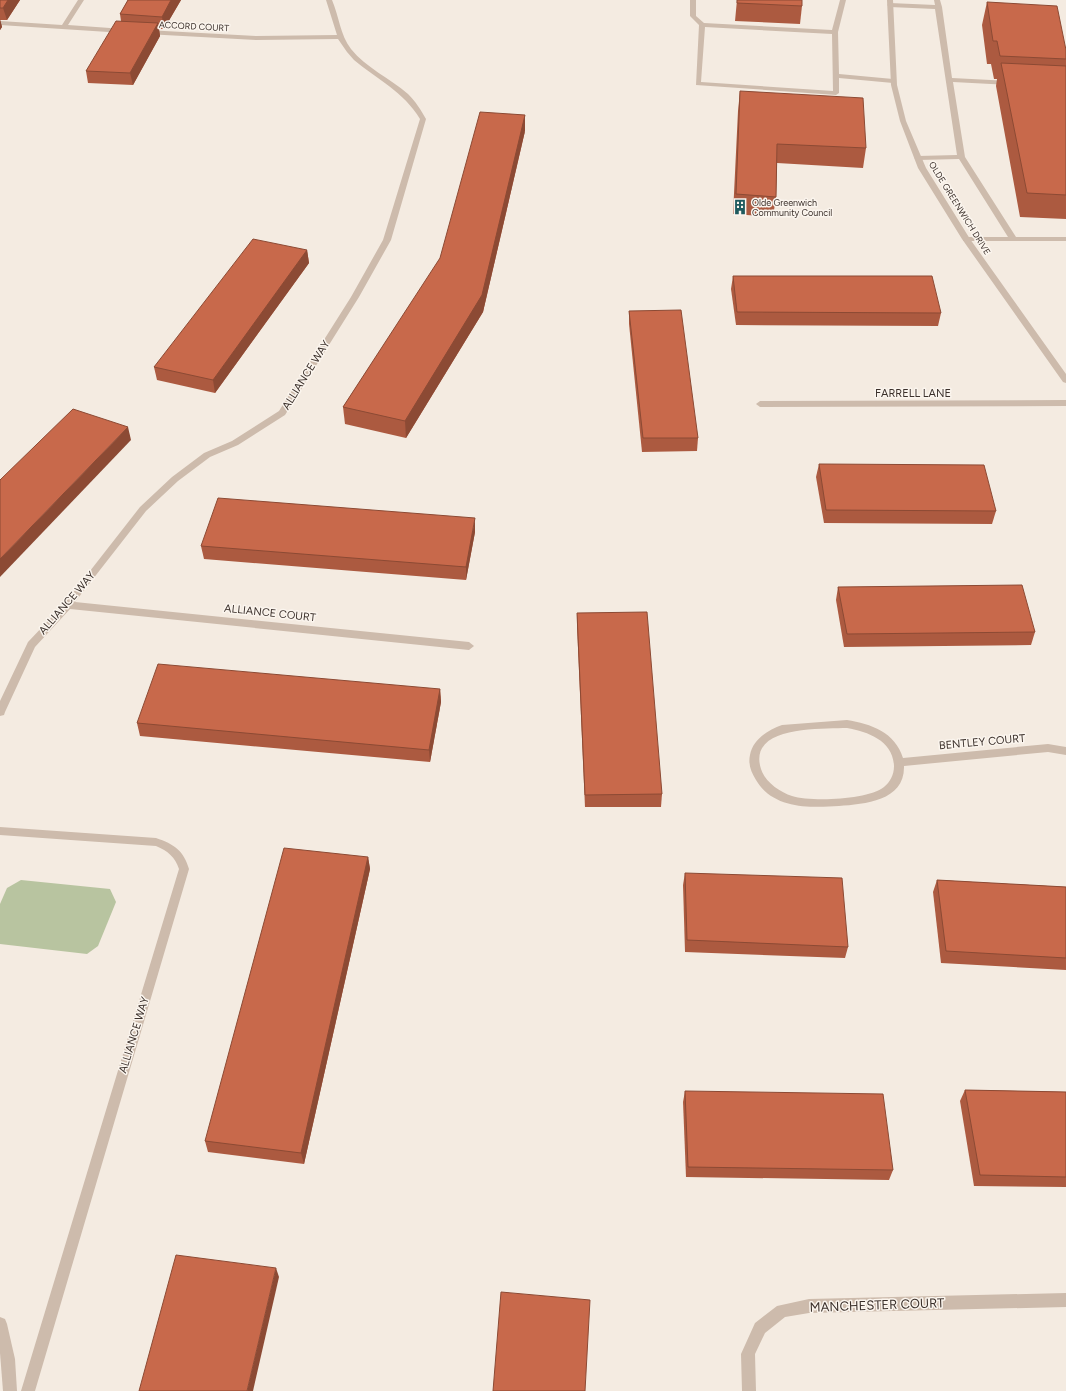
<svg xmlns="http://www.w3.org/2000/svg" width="1066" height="1391" viewBox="0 0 1066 1391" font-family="Figtree,sans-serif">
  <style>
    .green { fill: #b8c4a0 }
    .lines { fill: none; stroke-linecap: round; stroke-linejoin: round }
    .lane { fill: #cdbbac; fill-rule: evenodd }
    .street { fill: #cdbbac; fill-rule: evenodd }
    .wall { fill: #ac5a40 }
    .shaded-wall { fill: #8c4a34 }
    .building { fill: #c8694b; stroke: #8c4a34 }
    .labels { text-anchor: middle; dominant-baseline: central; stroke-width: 3; stroke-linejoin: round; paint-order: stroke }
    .far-street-label { font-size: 9px; fill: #3b302b; stroke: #fbf5ee }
    .far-poi-label { font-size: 9px; fill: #3b302b; stroke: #fbf5ee; text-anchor: start }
    .street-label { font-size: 11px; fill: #3b302b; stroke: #fbf5ee }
    .near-street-label { font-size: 13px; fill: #3b302b; stroke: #fbf5ee }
  </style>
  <rect width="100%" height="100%" fill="#f4ebe1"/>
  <polygon class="green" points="21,880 110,889 116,902 98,946 87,954 0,944 0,904 7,888"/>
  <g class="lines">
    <g class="lane">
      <path d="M 690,0 L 696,0 L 696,16 L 704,23 L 832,30 L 840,0 L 846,0 L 838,32 L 839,74 L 893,79 L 896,81 L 893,83 L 839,78 L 839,93 L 836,95 L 696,85 L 699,25 L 690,16 ZM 705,27 L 832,34 L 833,91 L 701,82 Z"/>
      <polygon points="934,0 940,0 942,7 952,78 1010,81 1013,83 1010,85 953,82 965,157 1016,237 1066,237 1066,241 963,241 963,237 1008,237 959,159 918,160 914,158 918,156 957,155 935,9 890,7 887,5 890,3 935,5"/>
      <polygon points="1066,400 1066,406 760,407 756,404 760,401"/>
      <path d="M 847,720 C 871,724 895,732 903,758 L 1048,744 L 1066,747 L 1066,755 L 1048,752 L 904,766 C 905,801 865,804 839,806 C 810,808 773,809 756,780 C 751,772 748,764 750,755 C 753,739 768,730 782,725 ZM 847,728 C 869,732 893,741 894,766 C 894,775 890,782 884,787 C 868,800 811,802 792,796 C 780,792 765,782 761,769 C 747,725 822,729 847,728 Z"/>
    </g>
    <g class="street">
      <polygon points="78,0 84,0 68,25 124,29 127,31 124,33 0,25 0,21 62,25"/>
      <path d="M 326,0 L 332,0 C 339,16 340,35 351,49 C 366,68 390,78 408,94 C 416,102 421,110 426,119 L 391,240 L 359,297 L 285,415 L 238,445 L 210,457 L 178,481 L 146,511 L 75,602 L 469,642 L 474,646 L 469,650 L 70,609 L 35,647 L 5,712 L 4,715 L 0,716 L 0,701 L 28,642 L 65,603 L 140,507 L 172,477 L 204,453 L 232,441 L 279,411 L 351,297 L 383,240 L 420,119 C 404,92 377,79 354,60 L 347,52 L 338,39 L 256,40 L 146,34 L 143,32 L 146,30 L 256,36 L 337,35 Z"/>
      <polygon points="887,0 893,0 897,85 906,121 926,168 970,239 1066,374 1066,383 1063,382 962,239 918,168 900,121 891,85"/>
      <path d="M 0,827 L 156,838 C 174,844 184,851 189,869 L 35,1391 L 21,1391 L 179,869 C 175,857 168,851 156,846 L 0,835 Z"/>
      <polygon points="1066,1293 1066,1307 809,1313 785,1317 765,1333 755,1354 756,1391 742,1391 741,1354 755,1323 777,1306 809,1299"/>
      <polygon points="0,1317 5,1319 7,1324 15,1359 17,1391 3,1391 0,1353"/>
    </g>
  </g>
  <g class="wall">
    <polygon points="0,0 20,0 7,20 0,20 2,27 0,30"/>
    <polygon points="128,0 181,0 164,29 159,29 160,36 133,85 88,83 86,71 121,21 120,14"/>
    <polygon points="737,0 802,0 802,6 800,24 735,21"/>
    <polygon points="987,2 1066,50 1066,219 1020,217 996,86 997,79 994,79 991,64 987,64 982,25"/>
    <polygon points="740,91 866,148 863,168 777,163 776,197 773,217 733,214 738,111"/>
    <polygon points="525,131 483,312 406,438 345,424 343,407"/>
    <polygon points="307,250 309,263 215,393 157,380 154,367"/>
    <polygon points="733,276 941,313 938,326 736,325 731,289"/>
    <polygon points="629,311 698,438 697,451 642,452 629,324"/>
    <polygon points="819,464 996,511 992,524 824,523 816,477"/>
    <polygon points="475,532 466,580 204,559 201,546"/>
    <polygon points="838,587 1035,632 1031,645 844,647 836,600"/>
    <polygon points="577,613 662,794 661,807 585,807 577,626"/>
    <polygon points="440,689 441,702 430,762 140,736 137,723"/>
    <polygon points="368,857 370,869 304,1164 208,1152 205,1141"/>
    <polygon points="685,873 848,947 845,958 685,952 683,885"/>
    <polygon points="937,880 1066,887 1066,970 941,963 933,892"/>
    <polygon points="965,1090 1066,1092 1066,1187 974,1186 960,1101"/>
    <polygon points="685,1091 893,1170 889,1180 686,1177 683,1102"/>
  </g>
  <g class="shaded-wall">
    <polygon points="8,0 20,0 7,20 3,8"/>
    <polygon points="171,0 181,0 164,29 162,17"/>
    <polygon points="0,19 2,27 0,30"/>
    <polygon points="158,23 160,36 133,85 130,73"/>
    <polygon points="525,115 525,131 483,312 406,438 405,421"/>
    <polygon points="307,250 309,263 215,393 213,380"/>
    <polygon points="128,427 131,440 0,577 0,559"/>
    <polygon points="475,518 475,532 466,580 466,567"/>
    <polygon points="440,689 441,702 430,762 429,750"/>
    <polygon points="368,857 370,869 304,1164 301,1153"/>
    <polygon points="276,1268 279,1277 253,1391 247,1391"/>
  </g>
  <g class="building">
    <polygon points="0,0 8,0 3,8 0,8"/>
    <polygon points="128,0 171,0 162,17 120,14"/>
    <polygon points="737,0 802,0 802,6 737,3"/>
    <polygon points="987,2 1057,6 1066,50 1066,59 1000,56 997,41 993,41"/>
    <polygon points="116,21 158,23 130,73 86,71"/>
    <polygon points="1001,63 1066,66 1066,195 1027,193"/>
    <polygon points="740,91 863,98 866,148 777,144 776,197 736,194"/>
    <polygon points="480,112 525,115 482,295 405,421 343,407 440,258"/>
    <polygon points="253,239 307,250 213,380 154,367"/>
    <polygon points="733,276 932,276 941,313 737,312"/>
    <polygon points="681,310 698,438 643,438 629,311"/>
    <polygon points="73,409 128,427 0,559 0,480"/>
    <polygon points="819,464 984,465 996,511 826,510"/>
    <polygon points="218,498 475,518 466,567 201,546"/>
    <polygon points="1022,585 1035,632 847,634 838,587"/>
    <polygon points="647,612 662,794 585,795 577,613"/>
    <polygon points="158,664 440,689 429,750 137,723"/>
    <polygon points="284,848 368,857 301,1153 205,1141"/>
    <polygon points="685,873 842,878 848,947 687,940"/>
    <polygon points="937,880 1066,887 1066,958 946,951"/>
    <polygon points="965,1090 1066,1092 1066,1177 980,1175"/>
    <polygon points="685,1091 883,1094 893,1170 688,1167"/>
    <polygon points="176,1255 276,1268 247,1391 139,1391"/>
    <polygon points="501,1292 590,1300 585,1391 493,1391"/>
  </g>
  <defs>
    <symbol id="building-bare" viewBox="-9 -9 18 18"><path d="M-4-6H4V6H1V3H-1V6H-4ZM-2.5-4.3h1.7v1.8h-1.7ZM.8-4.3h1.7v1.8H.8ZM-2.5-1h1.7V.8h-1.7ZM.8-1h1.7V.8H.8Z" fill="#1f5a5e" stroke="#fbf5ee" stroke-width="2.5" paint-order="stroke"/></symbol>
  </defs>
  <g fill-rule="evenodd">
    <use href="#building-bare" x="729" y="196" width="22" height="22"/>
  </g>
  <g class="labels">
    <g class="far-street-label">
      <text transform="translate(194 26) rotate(3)">ACCORD COURT</text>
      <text transform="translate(960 208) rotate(58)">OLDE GREENWICH DRIVE</text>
    </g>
    <g class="far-poi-label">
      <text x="752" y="202">Olde Greenwich<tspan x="752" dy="10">Community Council</tspan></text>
    </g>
    <g class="street-label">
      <text transform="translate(306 375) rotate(-58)">ALLIANCE WAY</text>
      <text x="913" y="393">FARRELL LANE</text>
      <text transform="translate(67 603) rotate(-49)">ALLIANCE WAY</text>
      <text transform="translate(270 613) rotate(6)">ALLIANCE COURT</text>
      <text transform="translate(982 742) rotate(-5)">BENTLEY COURT</text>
      <text transform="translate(134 1035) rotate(-73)">ALLIANCE WAY</text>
    </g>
    <g class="near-street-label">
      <text transform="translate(877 1305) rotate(-2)">MANCHESTER COURT</text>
    </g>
  </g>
</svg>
